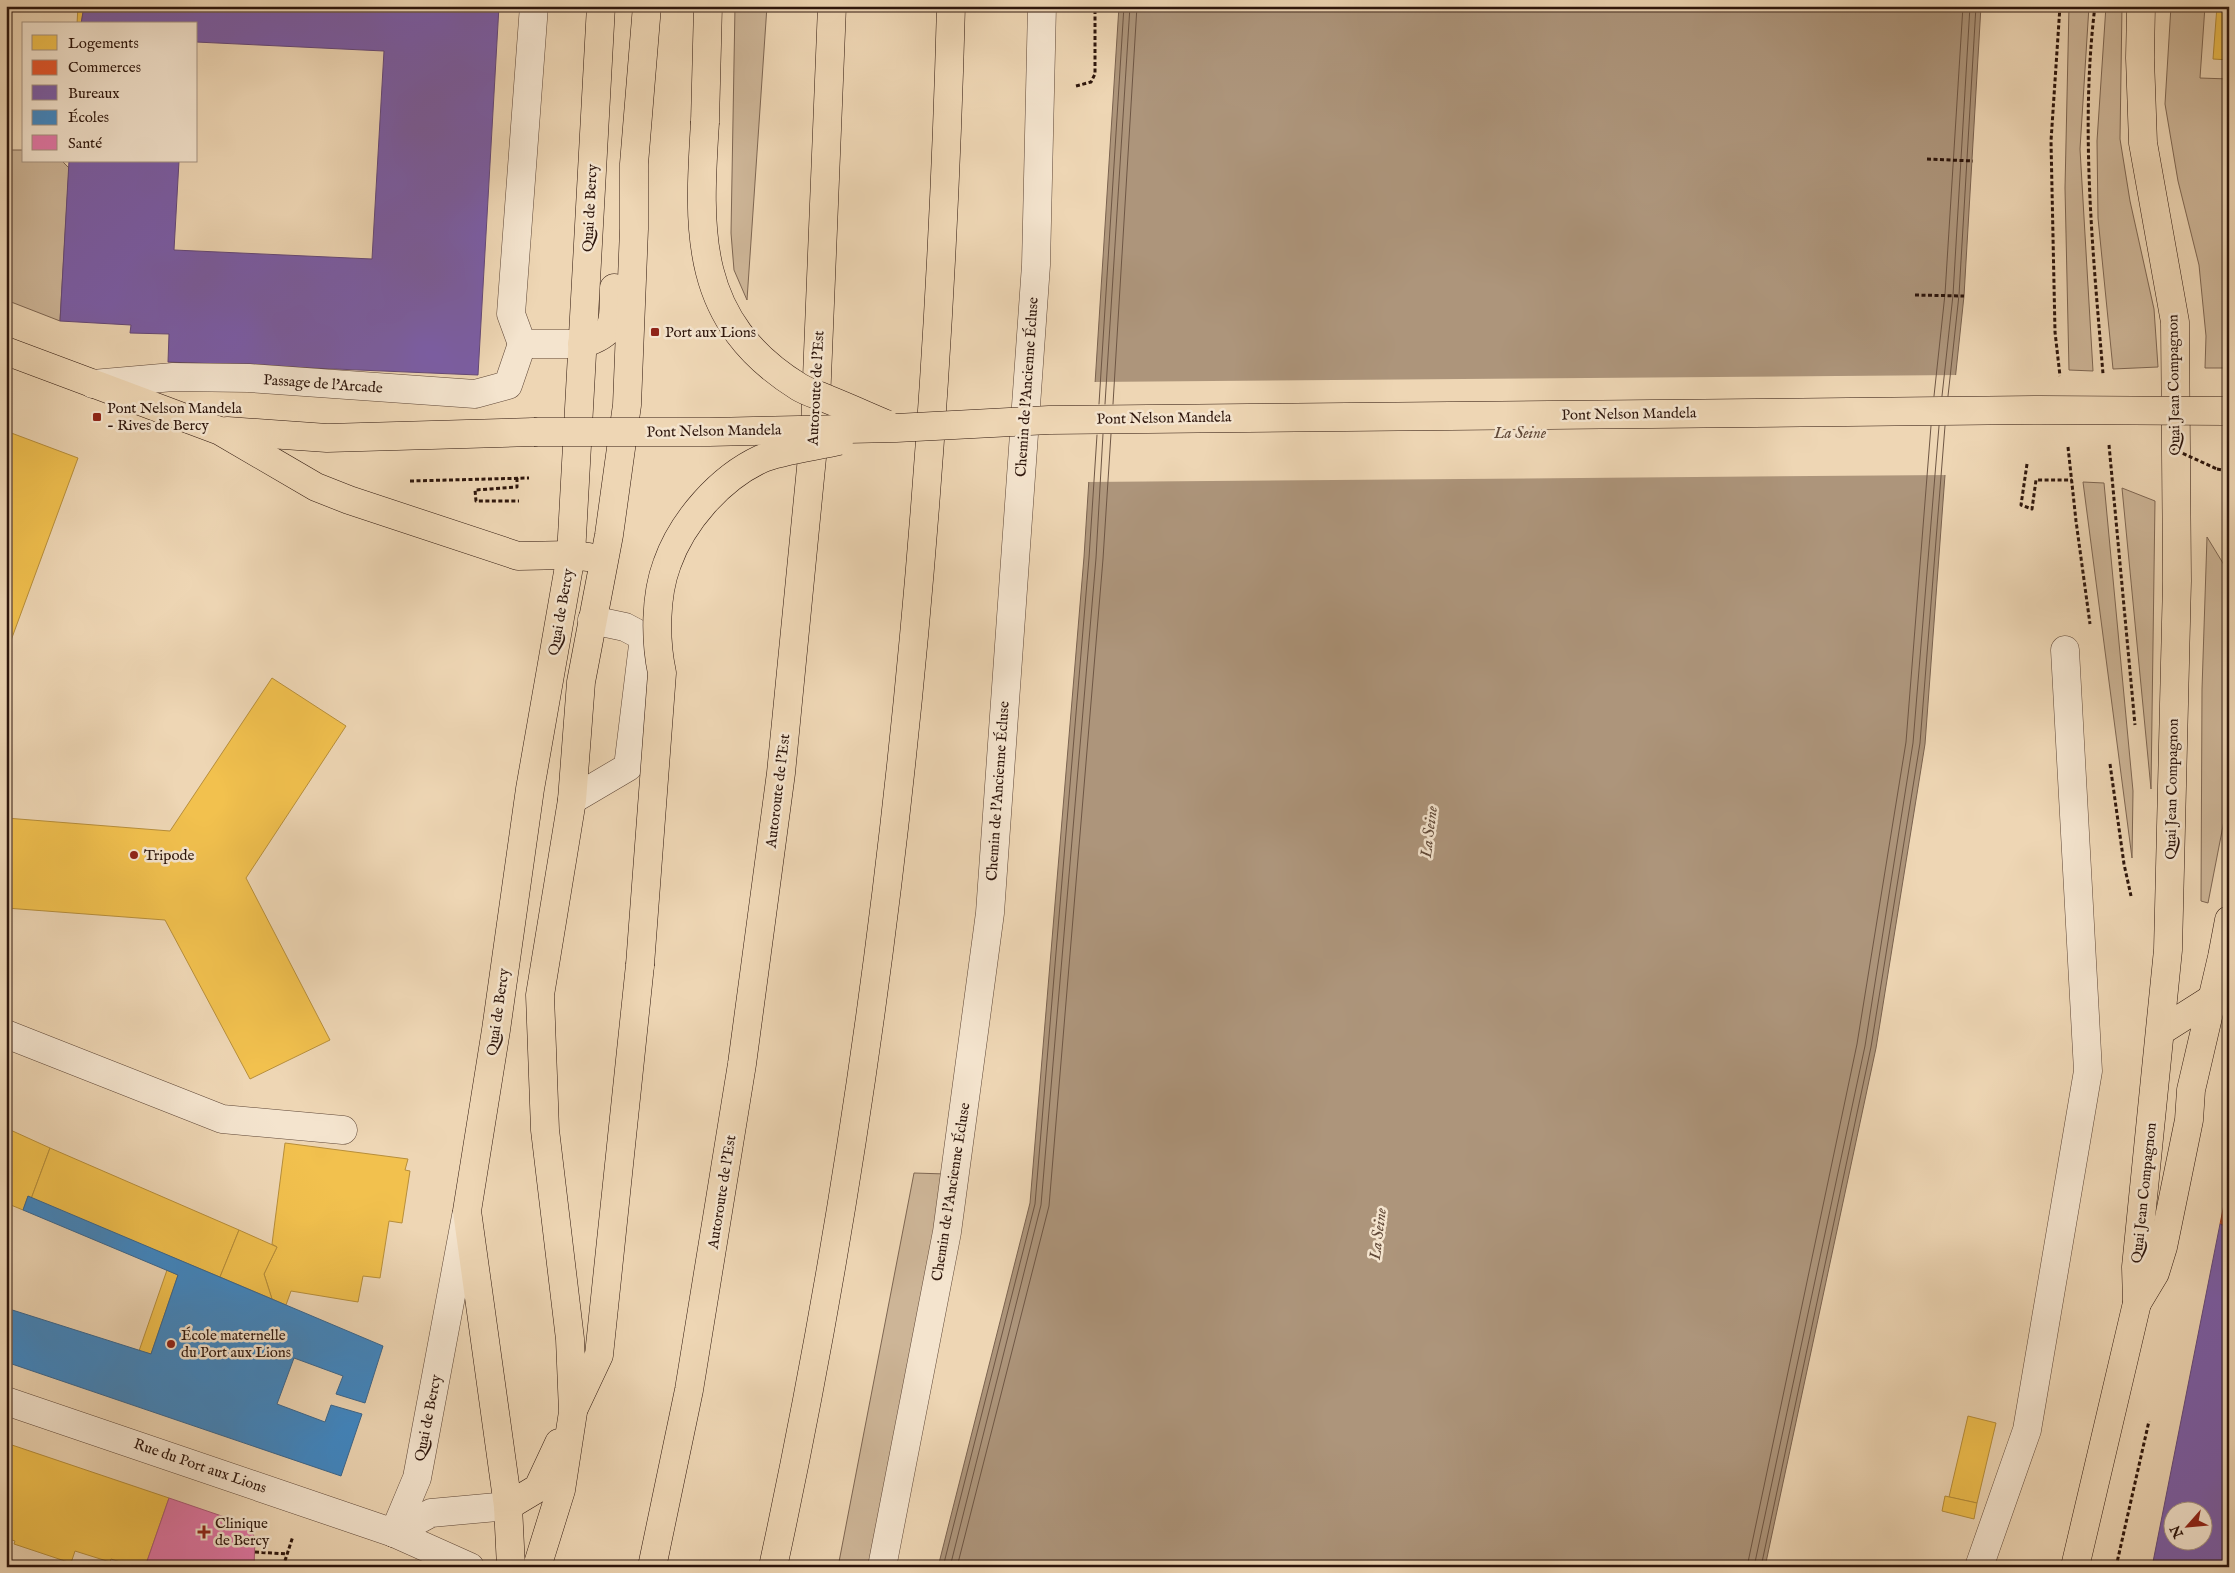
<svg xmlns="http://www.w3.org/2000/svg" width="2235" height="1573" viewBox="0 0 2235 1573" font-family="'IM FELL English',serif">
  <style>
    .green { fill: #cdb597; stroke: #7e6652 }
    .water { fill: #ad957b; stroke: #7a624f }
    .pier { fill: #eed6b4 }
    .homes { fill: #f2c14e; stroke: #b78e3a }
    .shops { fill: #e4572e; stroke: #ad4424 }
    .offices { fill: #7b5ea7; stroke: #644878; fill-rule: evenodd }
    .schools { fill: #3f88c5; stroke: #3a668e }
    .health { fill: #e377a8; stroke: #ad5a79 }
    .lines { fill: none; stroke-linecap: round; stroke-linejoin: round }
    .shore { stroke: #6e5644; stroke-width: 1 }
    .minor-casing { stroke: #5e4636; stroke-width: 29 }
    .major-casing { stroke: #2e160c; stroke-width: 29 }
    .highway-casing { stroke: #2e160c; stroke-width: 29 }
    .path { stroke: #2e160c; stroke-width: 3; stroke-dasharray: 4 2.5; stroke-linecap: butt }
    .minor { stroke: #f4e4ce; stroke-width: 28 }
    .major { stroke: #eed6b4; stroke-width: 28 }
    .highway { stroke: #eed6b4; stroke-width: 28 }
    .major-bridge-casing { stroke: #2e160c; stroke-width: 29; stroke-linecap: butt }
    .path-bridge { stroke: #2e160c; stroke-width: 3; stroke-dasharray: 4 2.5; stroke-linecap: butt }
    .major-bridge { stroke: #eed6b4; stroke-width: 28 }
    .poi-dot { fill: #8f2418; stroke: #f4e4ce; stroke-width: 2 }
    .labels { text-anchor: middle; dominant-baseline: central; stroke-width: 5; stroke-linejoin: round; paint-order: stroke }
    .street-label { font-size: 15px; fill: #2e160c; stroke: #f4e4ce }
    .poi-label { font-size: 15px; fill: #2e160c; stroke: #f4e4ce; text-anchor: start }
    .water-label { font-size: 16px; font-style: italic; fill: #614938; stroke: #f4e4ce }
  </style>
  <rect width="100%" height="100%" fill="#eed6b4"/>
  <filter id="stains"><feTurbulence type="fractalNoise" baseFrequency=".004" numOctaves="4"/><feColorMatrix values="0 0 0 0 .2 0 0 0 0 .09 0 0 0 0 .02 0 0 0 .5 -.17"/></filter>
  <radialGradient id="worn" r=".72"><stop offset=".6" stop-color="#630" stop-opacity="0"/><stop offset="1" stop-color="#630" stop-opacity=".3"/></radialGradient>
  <g class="green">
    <polygon points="735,6 767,6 747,300 734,270 731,233"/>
    <polygon points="2069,6 2089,6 2080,149 2093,371 2069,370 2065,188"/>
    <polygon points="2106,6 2122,6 2120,139 2130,201 2154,309 2158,367 2113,369 2098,218 2097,141"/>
    <polygon points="2171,6 2205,6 2200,78 2229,79 2229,368 2205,368 2206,336 2199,265 2178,181 2165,104"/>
    <polygon points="6,150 24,150 24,161 62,161 69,168 60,321 6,300"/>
    <polygon points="2083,482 2104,483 2133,791 2132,858"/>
    <polygon points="2122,488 2155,501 2151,789"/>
    <polygon points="2207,537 2229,573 2229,795 2208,903 2201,901 2202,689"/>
    <polygon points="914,1173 946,1174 872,1567 838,1567"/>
  </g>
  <polygon class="water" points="1119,6 1981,6 1964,296 1945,475 1925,744 1876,1048 1765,1567 938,1567 1030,1203 1084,557"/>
  <polygon class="pier" points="1958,375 1947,475 1086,482 1092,382"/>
  <g class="homes">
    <polygon points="78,6 84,6 81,24 77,24"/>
    <polygon points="2217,6 2229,6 2229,60 2213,59"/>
    <polygon points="6,431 78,458 6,654"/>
    <polygon points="272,678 346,726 246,878 330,1040 250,1079 165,920 6,908 6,818 170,831"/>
    <polygon points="6,1128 50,1148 31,1199 28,1196 23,1210 6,1203"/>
    <polygon points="285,1143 408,1159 405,1170 410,1171 402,1223 389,1221 380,1278 363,1276 358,1302 291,1291 286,1305 272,1299 264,1274 277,1247 272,1244"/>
    <polygon points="50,1148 239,1230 220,1277 31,1199"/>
    <polygon points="239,1230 277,1247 264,1274 272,1299 220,1277"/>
    <polygon points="167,1270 178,1275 151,1354 139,1351"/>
    <polygon points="1968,1416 1996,1423 1977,1503 1949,1497"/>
    <polygon points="6,1443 169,1498 145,1567 136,1567 111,1559 110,1562 75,1551 71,1563 14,1544 15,1541 6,1538"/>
    <polygon points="1945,1496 1977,1503 1974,1519 1942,1511"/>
  </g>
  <polygon class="shops" points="2229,1180 2229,1228 2220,1224"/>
  <g class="offices">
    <polygon points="84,6 499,6 478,375 168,362 169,334 130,333 131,325 60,321 69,161 179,161 174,250 372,259 384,51 196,42 196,24 81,24"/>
    <path d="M 2220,1224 L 2229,1228 L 2229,1567 L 2152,1567 ZM 2172,1510 L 2202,1510 L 2202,1540 L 2172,1540 Z"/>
  </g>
  <polygon class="schools" points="28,1196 383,1346 365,1403 336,1394 343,1376 294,1358 277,1404 325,1422 331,1405 362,1414 341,1476 6,1362 6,1308 151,1354 178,1275 23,1210"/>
  <polygon class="health" points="169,1498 248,1525 255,1538 254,1567 145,1567"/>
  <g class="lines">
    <g class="shore">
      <polyline points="1934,396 1945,294 1963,6"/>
      <polyline points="1942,396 1953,295 1970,6"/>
      <polyline points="1948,396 1959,295 1976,6"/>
      <polyline points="1099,404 1124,6"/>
      <polyline points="1105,404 1130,6"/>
      <polyline points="1113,404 1137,6"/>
      <polyline points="943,1567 1035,1204 1089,558 1097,435"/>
      <polyline points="950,1567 1041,1205 1096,558 1103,434"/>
      <polyline points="957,1567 1049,1206 1103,559 1111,434"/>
      <polyline points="1747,1567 1857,1044 1906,742 1931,426"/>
      <polyline points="1754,1567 1865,1046 1913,743 1939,426"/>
      <polyline points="1761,1567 1871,1047 1920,743 1945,426"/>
    </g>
    <defs>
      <g id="minor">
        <polyline points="534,6 511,314 522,344 582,344"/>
        <polyline points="93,384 173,377 249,378 475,394 508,385 522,344"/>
        <polyline points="572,800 628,767 644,637 625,627 592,620"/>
        <polyline points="6,1034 222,1119 343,1130"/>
        <polyline points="6,1401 394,1533 470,1567"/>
        <polyline points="394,1533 417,1478 466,1216"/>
        <polyline points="394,1533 431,1513 508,1506"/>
        <polyline points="882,1567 947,1232 990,913 1036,265 1042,6"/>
        <polyline points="1979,1567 2027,1430 2088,1071 2065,650"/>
      </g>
      <g id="major">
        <polyline points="705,122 708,6"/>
        <path d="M 582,344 C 618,333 613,322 614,288"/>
        <polyline points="6,351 220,431 316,487 349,500 518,556 571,555 588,557"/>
        <polyline points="227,431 327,438 534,432"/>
        <polyline points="2161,1031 2213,998"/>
        <polyline points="2137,1303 2155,1273 2163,1247 2189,1120 2191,1090 2222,957 2229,920"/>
        <polyline points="575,1406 599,1355 640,965"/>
        <polyline points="508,1506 538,1488 559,1443"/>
        <polyline points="511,1567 508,1506 467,1211 496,1030 530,789 571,555 601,6"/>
        <polyline points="537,1567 561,1490 573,1412 570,1339 545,1130 540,995 572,800 581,682 609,535 627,405 634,229 634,164 647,6"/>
        <polyline points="2075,1567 2137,1303 2136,1267 2168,950 2177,581 2175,322 2143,143 2140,58 2141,6"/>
      </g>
      <g id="highway">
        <polyline points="652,1567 689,1390 742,1064 781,773 815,427 832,6"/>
        <path d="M 773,1567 C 884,1054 937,530 951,6"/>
      </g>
    </defs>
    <use href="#minor" class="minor-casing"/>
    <use href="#major" class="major-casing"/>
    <use href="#highway" class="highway-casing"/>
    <g class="path">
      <polyline points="2060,6 2051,141 2055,332 2060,376"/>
      <path d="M 2095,6 C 2080,127 2093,253 2103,374"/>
      <polyline points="1076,86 1091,82 1095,74 1095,6"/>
      <polyline points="1927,159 1973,161"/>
      <polyline points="1915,295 1964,296"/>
      <polyline points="2109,445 2135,725"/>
      <polyline points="2068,447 2076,521 2090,624"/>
      <polyline points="2027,464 2021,505 2032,509 2036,480 2072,480"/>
      <polyline points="2217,469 2229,471"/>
      <polyline points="517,478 517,487 475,490 476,501 519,501"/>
      <polyline points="410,481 529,478"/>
      <polyline points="2110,764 2124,864 2131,896"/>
      <polyline points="255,1552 287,1554"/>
      <polyline points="105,1567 106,1561"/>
      <polyline points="283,1567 293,1536"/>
      <polyline points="2116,1567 2149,1421"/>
    </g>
    <use href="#minor" class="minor"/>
    <use href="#major" class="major"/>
    <use href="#highway" class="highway"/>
    <defs>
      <g id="major-bridge">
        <path d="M 705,122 C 698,232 693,321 799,387 C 807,392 818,395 827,399 C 847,407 867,416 886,424"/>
        <polyline points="534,432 709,432 896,428 1049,420 2041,410 2226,411"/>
        <path d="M 640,965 L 662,673 C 655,640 655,596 667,564 C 682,521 720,478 761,459 C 779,451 818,446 839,441"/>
      </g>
    </defs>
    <use href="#major-bridge" class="major-bridge-casing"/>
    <polyline class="path-bridge" points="2171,448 2217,469"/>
    <use href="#major-bridge" class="major-bridge"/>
  </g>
  <g class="poi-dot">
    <rect x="650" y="327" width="10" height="10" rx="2.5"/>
    <rect x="92" y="412" width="10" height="10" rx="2.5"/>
    <circle cx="134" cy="855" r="5"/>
    <circle cx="171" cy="1344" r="5"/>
    <path d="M201.5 1524.5h5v5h5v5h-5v5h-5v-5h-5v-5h5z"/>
  </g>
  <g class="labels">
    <g class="street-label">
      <text transform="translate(590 208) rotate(-87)">Quai de Bercy</text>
      <text transform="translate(323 384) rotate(4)">Passage de l'Arcade</text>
      <text transform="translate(2174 385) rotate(-91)">Quai Jean Compagnon</text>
      <text transform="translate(1027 387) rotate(-86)">Chemin de l'Ancienne Écluse</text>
      <text transform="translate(816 388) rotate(-87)">Autoroute de l’Est</text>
      <text transform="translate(1629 414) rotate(-1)">Pont Nelson Mandela</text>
      <text transform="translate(1164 418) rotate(-1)">Pont Nelson Mandela</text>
      <text transform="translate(714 431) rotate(-1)">Pont Nelson Mandela</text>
      <text transform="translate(561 612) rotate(-80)">Quai de Bercy</text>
      <text transform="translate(2172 789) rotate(-89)">Quai Jean Compagnon</text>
      <text transform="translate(778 791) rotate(-83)">Autoroute de l’Est</text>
      <text transform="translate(998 791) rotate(-86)">Chemin de l'Ancienne Écluse</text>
      <text transform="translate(498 1012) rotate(-82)">Quai de Bercy</text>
      <text transform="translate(722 1192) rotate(-81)">Autoroute de l’Est</text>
      <text transform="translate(951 1192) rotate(-81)">Chemin de l'Ancienne Écluse</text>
      <text transform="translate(2144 1193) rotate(-84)">Quai Jean Compagnon</text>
      <text transform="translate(428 1418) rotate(-79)">Quai de Bercy</text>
      <text transform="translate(200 1466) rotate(19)">Rue du Port aux Lions</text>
    </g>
    <g class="poi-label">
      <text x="665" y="332">Port aux Lions</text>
      <text x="107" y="408">Pont Nelson Mandela<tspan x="107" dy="17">- Rives de Bercy</tspan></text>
      <text x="144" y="855">Tripode</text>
      <text x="181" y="1335">École maternelle<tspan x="181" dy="17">du Port aux Lions</tspan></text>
      <text x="215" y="1523">Clinique<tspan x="215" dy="17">de Bercy</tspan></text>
    </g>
    <g class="water-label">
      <text x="1520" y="434">La Seine</text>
      <text transform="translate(1430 832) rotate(-83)">La Seine</text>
      <text transform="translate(1379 1234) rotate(-83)">La Seine</text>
    </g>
  </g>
  <rect width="2235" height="1573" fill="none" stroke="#eed6b4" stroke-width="25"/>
  <rect x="8" y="8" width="2220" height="1558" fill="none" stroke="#2e160c" stroke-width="2.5"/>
  <rect x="12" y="12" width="2210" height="1548" fill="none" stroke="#2e160c"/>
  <rect x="22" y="22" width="175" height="140" fill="#f4e4ce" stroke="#a59280"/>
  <rect x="32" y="35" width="25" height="15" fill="#f2c14e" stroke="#a59280"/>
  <text x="68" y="48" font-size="15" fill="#2e160c">Logements</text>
  <rect x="32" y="60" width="25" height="15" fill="#e4572e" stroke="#a59280"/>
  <text x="68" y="72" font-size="15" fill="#2e160c">Commerces</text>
  <rect x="32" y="85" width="25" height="15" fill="#7b5ea7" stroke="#a59280"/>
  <text x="68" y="98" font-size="15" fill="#2e160c">Bureaux</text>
  <rect x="32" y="110" width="25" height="15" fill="#3f88c5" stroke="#a59280"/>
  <text x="68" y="122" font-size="15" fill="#2e160c">Écoles</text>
  <rect x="32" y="135" width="25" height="15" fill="#e377a8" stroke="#a59280"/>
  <text x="68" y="148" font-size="15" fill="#2e160c">Santé</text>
  <g transform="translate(2188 1526) rotate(243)"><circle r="24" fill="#f4e4ce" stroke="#a59280"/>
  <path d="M0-4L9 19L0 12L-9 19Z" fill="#8f2418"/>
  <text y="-8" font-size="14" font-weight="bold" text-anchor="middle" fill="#2e160c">N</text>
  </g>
  <rect width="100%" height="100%" filter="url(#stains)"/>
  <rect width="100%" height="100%" fill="url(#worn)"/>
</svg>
